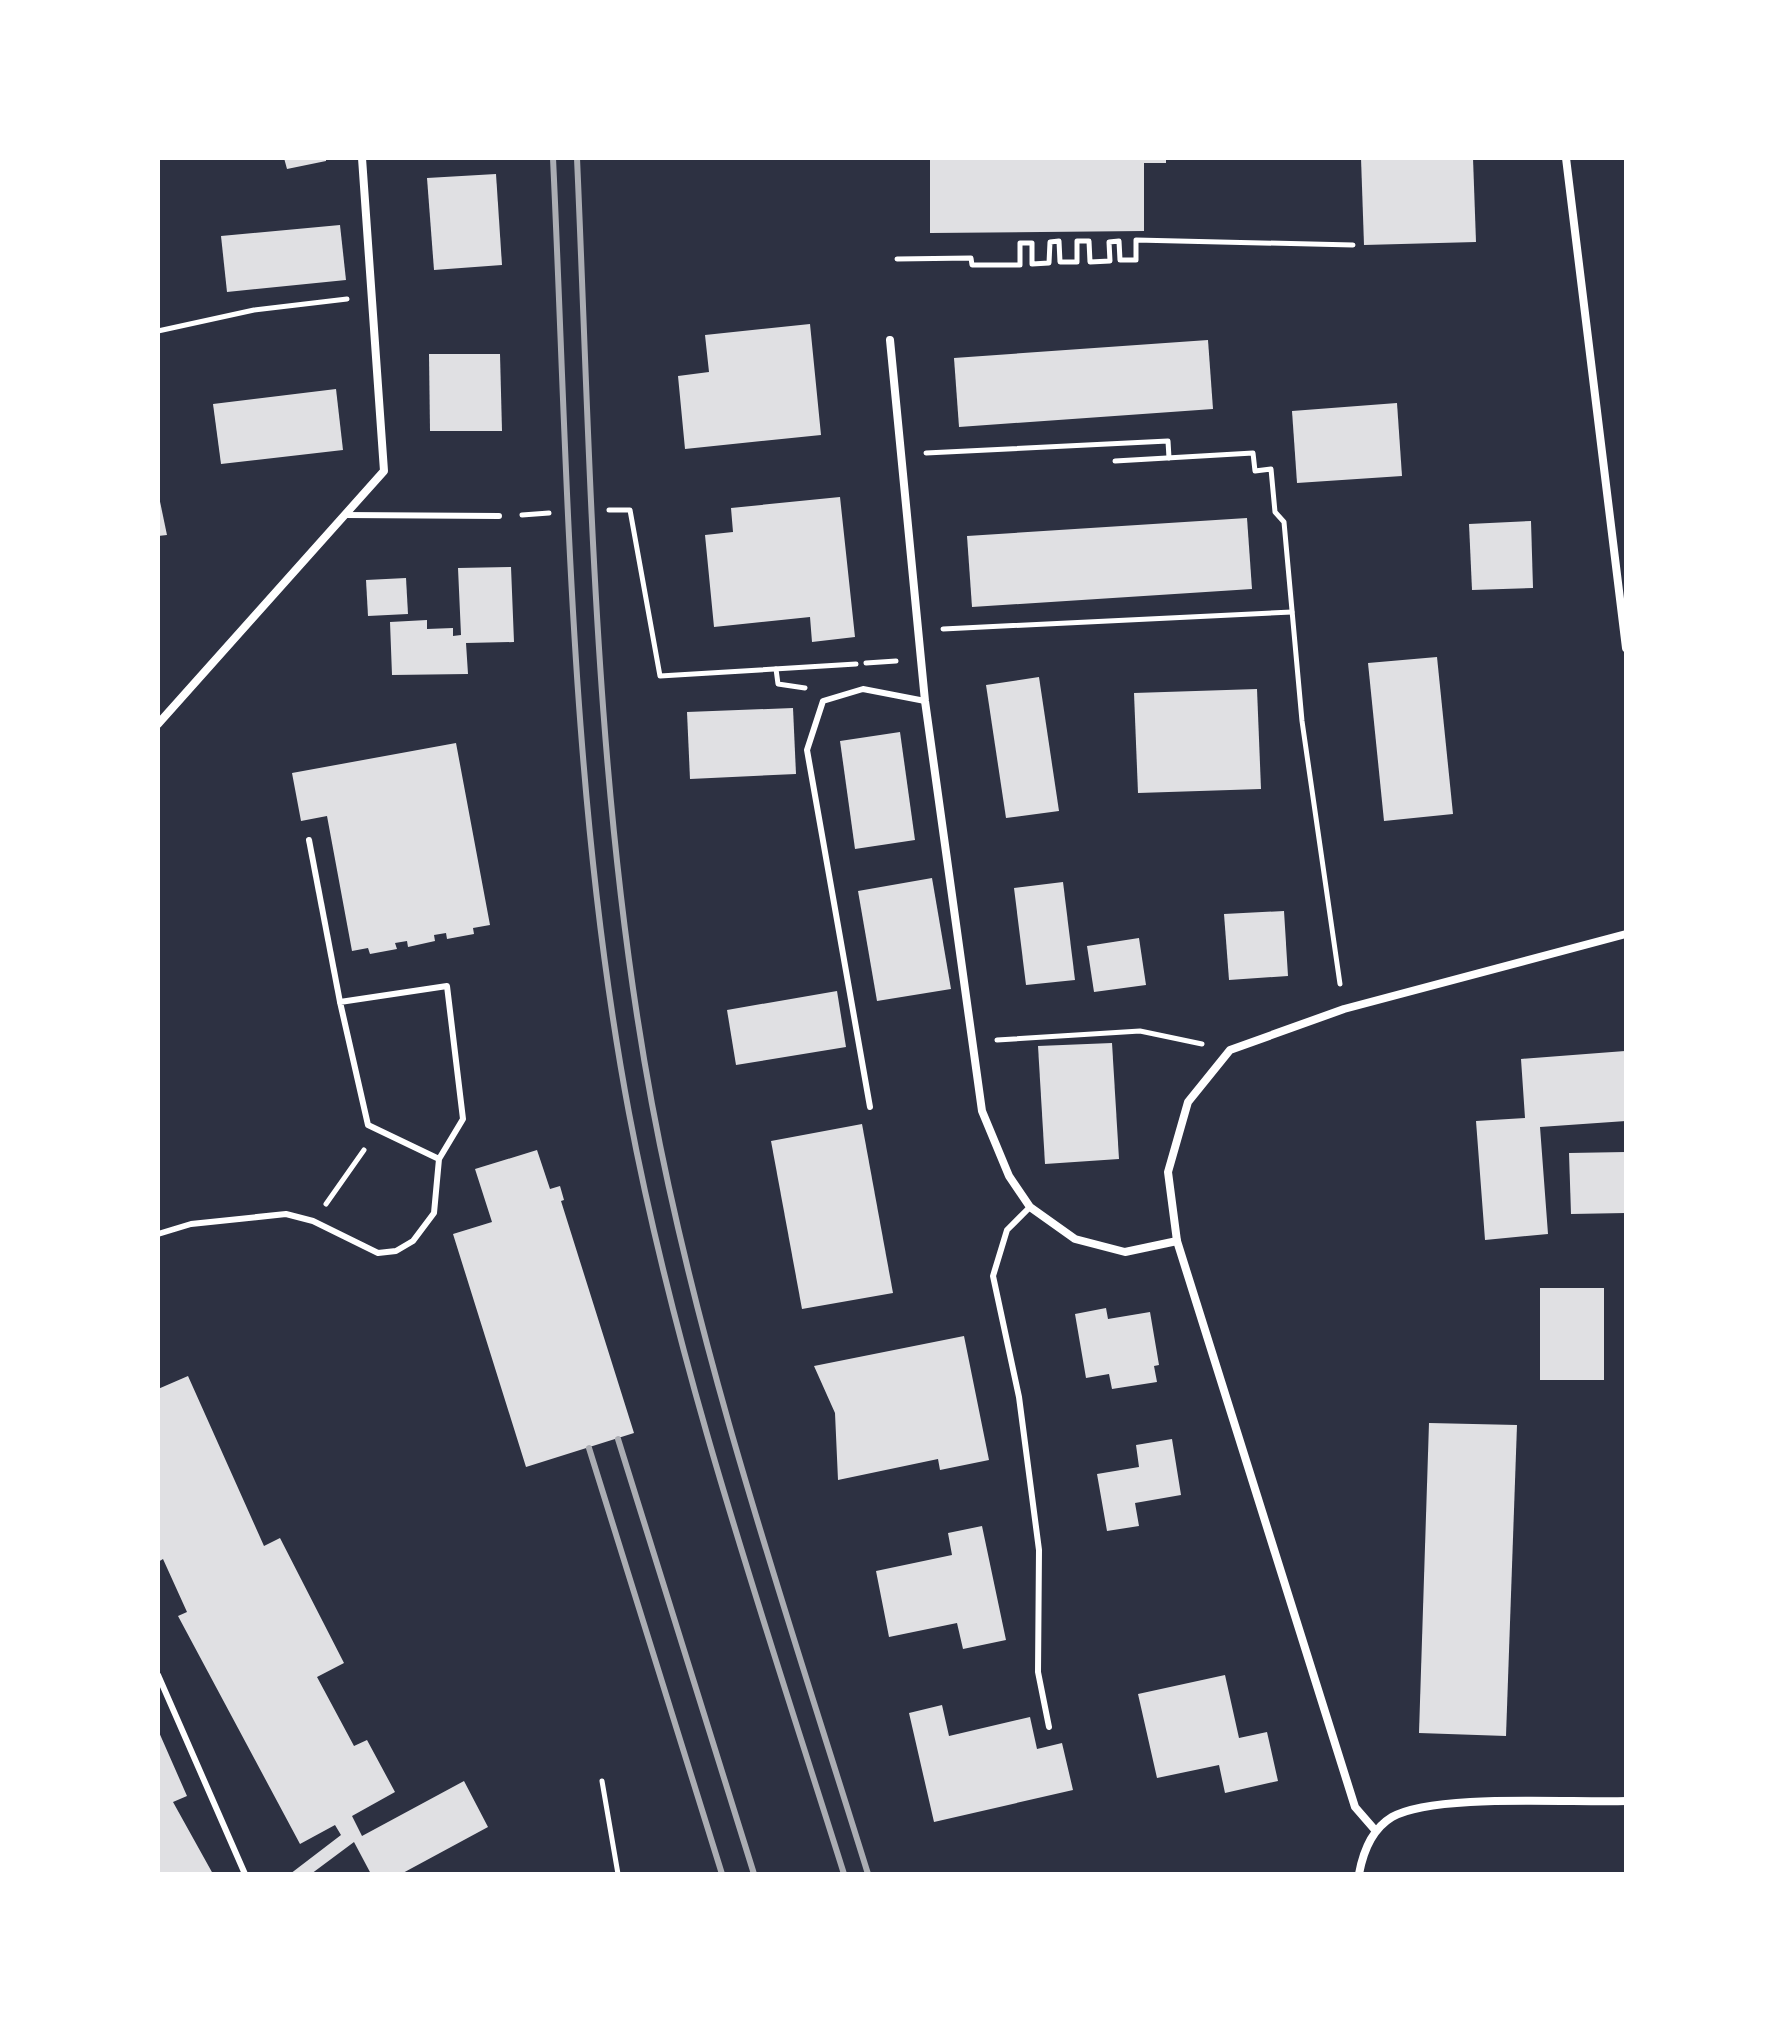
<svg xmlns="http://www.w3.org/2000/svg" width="1784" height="2032" viewBox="0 0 1784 2032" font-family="'Noto Sans',sans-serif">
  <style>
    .building { fill: #e0e0e3 }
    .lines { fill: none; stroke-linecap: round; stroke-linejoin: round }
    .path { stroke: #fff; stroke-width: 5 }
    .service { stroke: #fff; stroke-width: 6 }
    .minor { stroke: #fff; stroke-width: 8 }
    .rail { stroke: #abadb3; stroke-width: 6 }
  </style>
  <rect width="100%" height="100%" fill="#2d3142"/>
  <g class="building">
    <polygon points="284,158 326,158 326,161 287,169"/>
    <polygon points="930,158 1166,158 1166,163 1144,163 1144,231 930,233"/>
    <polygon points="1361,158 1473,158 1476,242 1364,245"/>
    <polygon points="496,174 502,265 434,270 427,178"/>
    <polygon points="340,225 346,280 227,292 221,236"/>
    <polygon points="810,324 821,435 685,449 678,376 709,372 705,335"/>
    <polygon points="1208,340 1213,409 959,427 954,358"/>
    <polygon points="429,354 500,354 502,431 430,431"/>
    <polygon points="336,389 343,450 221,464 213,404"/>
    <polygon points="1397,403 1402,476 1297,483 1292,411"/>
    <polygon points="158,492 167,535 158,536"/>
    <polygon points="840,497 855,637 812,642 810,617 714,627 705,535 733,532 731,508"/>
    <polygon points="1247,518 1252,589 972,607 967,536"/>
    <polygon points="1531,521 1533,588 1472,590 1469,524"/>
    <polygon points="511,567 514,642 466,643 468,674 392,675 390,622 427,620 427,629 453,628 453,636 461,635 458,568"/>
    <polygon points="406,578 408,614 368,616 366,580"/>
    <polygon points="1437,657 1453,814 1384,821 1368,663"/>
    <polygon points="1039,677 1059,811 1006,818 986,685"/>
    <polygon points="1257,689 1261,789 1138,793 1134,693"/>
    <polygon points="793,708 796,774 690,779 687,712"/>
    <polygon points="900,732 915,840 855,849 840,741"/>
    <polygon points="456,743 490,925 473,928 474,934 447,939 446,933 434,935 435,941 408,947 407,941 395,943 397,949 370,954 368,948 352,951 327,816 301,821 292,773"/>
    <polygon points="932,878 951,989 877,1001 858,891"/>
    <polygon points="1063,882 1075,980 1026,985 1014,888"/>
    <polygon points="1284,911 1288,976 1229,980 1224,914"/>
    <polygon points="1139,938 1146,985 1094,992 1087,946"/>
    <polygon points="837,991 846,1047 736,1065 727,1010"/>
    <polygon points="1112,1043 1119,1159 1045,1164 1038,1046"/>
    <polygon points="1625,1051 1626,1121 1540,1127 1548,1234 1485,1240 1476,1121 1525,1118 1521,1059"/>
    <polygon points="862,1124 893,1293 802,1309 771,1141"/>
    <polygon points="537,1150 550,1189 560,1186 564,1200 561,1201 634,1433 526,1467 453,1234 492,1222 475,1169"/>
    <polygon points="1626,1152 1626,1213 1571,1214 1569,1153"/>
    <rect x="1540" y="1288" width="64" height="92"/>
    <polygon points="1106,1308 1108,1319 1150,1312 1159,1365 1154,1366 1157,1382 1112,1389 1109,1374 1086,1378 1075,1314"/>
    <polygon points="964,1336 989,1460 940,1470 938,1459 838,1480 835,1413 814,1366"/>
    <polygon points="188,1376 264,1546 280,1538 344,1663 317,1677 354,1746 367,1740 395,1792 352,1816 362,1836 464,1781 488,1827 401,1874 371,1874 354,1842 311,1874 290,1874 341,1835 335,1825 300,1844 178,1616 187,1612 163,1559 158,1562 158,1389"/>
    <polygon points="1429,1423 1517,1425 1506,1736 1419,1733"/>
    <polygon points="1172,1439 1181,1495 1135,1503 1139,1526 1107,1531 1097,1474 1139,1467 1136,1445"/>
    <polygon points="982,1526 1006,1640 963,1649 957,1623 889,1637 876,1571 952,1555 948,1533"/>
    <polygon points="1225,1675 1239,1738 1267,1732 1278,1781 1225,1793 1219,1765 1157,1778 1138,1694"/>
    <polygon points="942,1705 949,1736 1030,1717 1037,1749 1062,1743 1073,1790 934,1822 909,1713"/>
    <polygon points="158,1730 187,1796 173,1802 213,1874 158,1874"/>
  </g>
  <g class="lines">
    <g class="path">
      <polyline points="897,259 971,258 972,265 1020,265 1020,243 1032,243 1032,264 1049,263 1050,242 1059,241 1060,262 1077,262 1077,241 1089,241 1090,262 1110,261 1109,242 1119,241 1120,260 1136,260 1136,240 1353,245"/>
      <polyline points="158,331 254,310 347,299"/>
      <polyline points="926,453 1168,441 1169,458"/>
      <polyline points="1115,461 1253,453 1255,471 1271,469 1275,512 1284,522 1302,721 1340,984"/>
      <polyline points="609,510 630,510 660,676 856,664"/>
      <polyline points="522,515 549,513"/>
      <polyline points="943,629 1292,612"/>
      <polyline points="866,663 896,661"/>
      <polyline points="776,669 778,684 805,688"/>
      <polyline points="997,1040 1140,1031 1202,1044"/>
      <polyline points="326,1204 364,1150"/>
      <polyline points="602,1781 618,1874"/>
    </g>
    <g class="service">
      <polyline points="345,515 499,516"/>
      <polyline points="309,840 340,1002"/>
      <polyline points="870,1107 807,750 823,701 863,689 925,701"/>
      <polyline points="1030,1207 1007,1230 993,1276 1019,1397 1039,1550 1038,1672 1049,1727"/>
      <polyline points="158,1234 191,1224 286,1214 313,1221 378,1253 396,1251 413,1241 434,1213 439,1159 463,1119 447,986 340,1002 368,1125 439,1159"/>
      <polyline points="158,1675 245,1874"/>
    </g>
    <g class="minor">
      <polyline points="1566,158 1626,648"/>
      <polyline points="890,340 925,701 982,1111 1009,1176 1030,1207 1075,1239 1125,1252 1177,1241"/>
      <polyline points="158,724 384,471 362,158"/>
      <polyline points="1375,1830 1355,1807 1177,1241 1168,1172 1188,1102 1230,1050 1344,1009 1626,934"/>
      <path d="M 1359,1874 C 1363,1852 1372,1829 1392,1817 C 1434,1793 1572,1803 1626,1801"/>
    </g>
    <g class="rail">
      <path d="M 553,158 C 568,476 570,799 629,1113 C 678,1372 765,1623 844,1874"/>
      <path d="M 577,158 C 591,474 594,792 652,1104 C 701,1366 789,1620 868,1874"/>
      <polyline points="618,1439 754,1874"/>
      <polyline points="589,1448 722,1874"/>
    </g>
  </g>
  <rect width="1784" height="2032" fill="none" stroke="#ffffff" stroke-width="320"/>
</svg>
